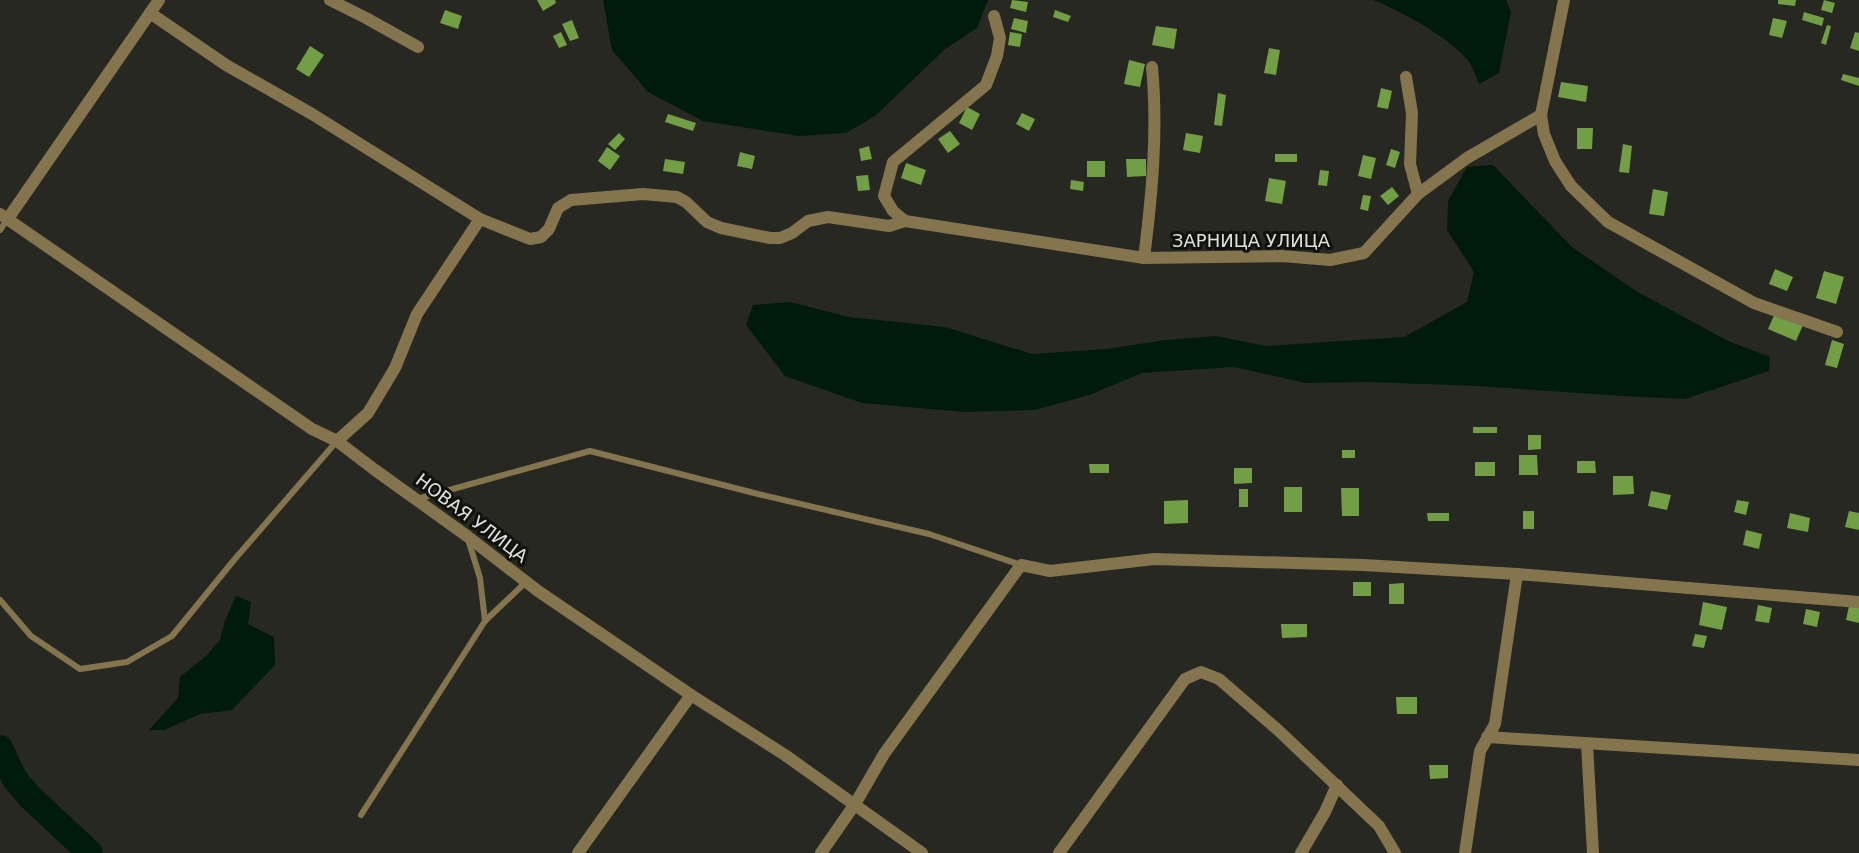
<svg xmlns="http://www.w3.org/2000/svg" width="1859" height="853" viewBox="0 0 1859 853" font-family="'DejaVu Sans',sans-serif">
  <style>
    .water { fill: #001b09 }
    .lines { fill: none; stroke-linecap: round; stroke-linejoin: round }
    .river { stroke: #001b09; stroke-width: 26 }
    .building { fill: #729e45 }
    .service { stroke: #84754e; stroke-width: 6 }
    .minor { stroke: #84754e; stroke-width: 12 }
    .labels { text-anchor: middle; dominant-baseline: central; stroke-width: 6; stroke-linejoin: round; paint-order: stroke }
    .street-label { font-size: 18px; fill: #e0e0dd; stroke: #10110e }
  </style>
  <rect width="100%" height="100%" fill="#282823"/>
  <g class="water">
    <polygon points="603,0 988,0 977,28 944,50 875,116 846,133 799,136 703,121 648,92 612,50"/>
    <path d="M 1373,0 L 1506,0 L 1511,12 L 1499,73 L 1479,84 C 1476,77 1473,68 1469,62 C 1452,39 1400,10 1373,0 Z"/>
    <polygon points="1493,165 1572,247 1636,291 1728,341 1770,357 1769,371 1685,399 1623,396 1479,386 1369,382 1305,383 1234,367 1142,373 1089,395 1035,410 964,412 862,403 785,376 746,325 753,305 790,302 849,317 945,327 1032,354 1106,349 1166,340 1216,336 1266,346 1404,337 1467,302 1474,272 1447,230 1448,201 1467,167"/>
    <polygon points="236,596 251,602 248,624 274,637 275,665 232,710 200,714 164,730 149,730 178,698 180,677 206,656 220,640 225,620"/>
  </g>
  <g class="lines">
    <polyline class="river" points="0,748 14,778 30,797 90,853"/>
  </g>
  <g class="building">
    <polygon points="537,0 555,0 556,3 543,11"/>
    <polygon points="1012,0 1028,2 1026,12 1010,8"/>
    <polygon points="1778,0 1796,0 1795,6 1778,4"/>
    <polygon points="1824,0 1835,3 1832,13 1821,10"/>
    <polygon points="445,10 462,16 458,29 440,23"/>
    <polygon points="1055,10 1071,16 1068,22 1053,17"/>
    <polygon points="1804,12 1824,18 1822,26 1802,20"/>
    <polygon points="1014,18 1028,21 1026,33 1011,29"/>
    <polygon points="1773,18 1787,21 1782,38 1769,35"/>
    <polygon points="572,20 579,38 570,41 562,24"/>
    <polygon points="1827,25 1831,26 1826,45 1821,43"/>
    <polygon points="1156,26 1177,29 1174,49 1152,45"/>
    <polygon points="561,32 567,45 559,48 553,36"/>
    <polygon points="1010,32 1022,34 1020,47 1008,45"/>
    <polygon points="1855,32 1859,33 1859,51 1850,48"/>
    <polygon points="310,46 324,55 309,77 296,69"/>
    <polygon points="1269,48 1280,50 1276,75 1264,73"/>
    <polygon points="1129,60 1145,64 1140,87 1124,84"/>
    <polygon points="1843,74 1859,78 1859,86 1841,80"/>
    <polygon points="1561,82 1588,86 1586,102 1558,97"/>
    <polygon points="1381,88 1392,91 1388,109 1377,107"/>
    <polygon points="1218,93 1226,95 1222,126 1214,125"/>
    <polygon points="967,107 980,114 972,130 959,123"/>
    <polygon points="1022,113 1035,119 1029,131 1016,124"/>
    <polygon points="668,114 696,123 693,131 665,122"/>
    <polygon points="1577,128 1593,128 1592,149 1577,149"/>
    <polygon points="950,131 960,144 948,153 938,139"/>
    <polygon points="619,133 625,139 615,150 608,144"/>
    <polygon points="1186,133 1203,136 1200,153 1183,150"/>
    <polygon points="1623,144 1632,146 1629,173 1619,172"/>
    <polygon points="869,146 872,159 861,161 859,149"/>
    <polygon points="607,147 620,156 610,170 598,161"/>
    <polygon points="1391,149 1400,152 1395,168 1386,165"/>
    <polygon points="740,152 755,156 752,169 737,166"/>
    <rect x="1275" y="154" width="22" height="8"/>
    <polygon points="1363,155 1376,158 1371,179 1358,176"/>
    <polygon points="665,159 685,162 683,174 663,171"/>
    <polygon points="1126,159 1146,159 1146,176 1127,177"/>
    <rect x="1087" y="161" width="18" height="16"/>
    <polygon points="906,163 926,170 921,185 901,178"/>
    <polygon points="1320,170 1329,171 1327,186 1318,185"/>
    <polygon points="868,175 870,190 858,191 856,176"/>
    <polygon points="1269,178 1286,181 1282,204 1265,201"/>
    <polygon points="1071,180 1084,182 1083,191 1070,189"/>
    <polygon points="1392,187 1399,196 1388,205 1380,196"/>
    <polygon points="1653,189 1668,192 1664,216 1649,214"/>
    <polygon points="1363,195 1371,196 1368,211 1360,209"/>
    <polygon points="1775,269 1793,277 1787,291 1769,284"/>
    <polygon points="1824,271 1844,277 1836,304 1816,298"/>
    <polygon points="1775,313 1803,325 1796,341 1768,329"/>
    <polygon points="1832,340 1844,344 1837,368 1825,365"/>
    <rect x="1473" y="427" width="24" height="6"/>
    <polygon points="1528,435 1541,435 1541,449 1528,450"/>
    <rect x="1342" y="450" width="13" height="8"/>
    <polygon points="1519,455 1537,455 1538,475 1519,475"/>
    <polygon points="1577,461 1595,461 1596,473 1577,473"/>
    <rect x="1475" y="462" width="20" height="14"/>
    <polygon points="1089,464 1109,464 1109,473 1090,473"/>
    <polygon points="1234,468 1252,468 1252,483 1234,484"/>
    <polygon points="1613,476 1633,476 1634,494 1613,495"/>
    <rect x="1284" y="487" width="18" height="25"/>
    <polygon points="1341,488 1359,488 1359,516 1342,516"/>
    <rect x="1239" y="489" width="9" height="18"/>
    <polygon points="1651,491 1671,495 1667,510 1648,506"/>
    <polygon points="1188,500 1188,523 1164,524 1164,501"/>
    <polygon points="1737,500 1749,502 1746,515 1734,512"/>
    <rect x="1523" y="511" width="11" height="18"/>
    <polygon points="1849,511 1859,513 1859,530 1845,527"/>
    <polygon points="1427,513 1449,513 1449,521 1428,521"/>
    <polygon points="1790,513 1810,518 1808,532 1787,528"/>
    <polygon points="1746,530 1762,534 1759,549 1743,545"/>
    <rect x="1353" y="582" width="18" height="14"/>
    <polygon points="1404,583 1404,604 1389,604 1389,584"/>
    <polygon points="1703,602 1727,607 1722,630 1699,625"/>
    <polygon points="1758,605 1772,608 1769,623 1755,621"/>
    <polygon points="1849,606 1859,608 1859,623 1846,620"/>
    <polygon points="1806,609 1820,612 1817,627 1803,624"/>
    <polygon points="1281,624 1307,624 1307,637 1282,638"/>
    <polygon points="1695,634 1707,636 1704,648 1692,646"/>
    <polygon points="1396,697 1417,697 1417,714 1397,714"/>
    <polygon points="1429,765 1448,765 1448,778 1430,779"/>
  </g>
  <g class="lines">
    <g class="service">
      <polyline points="0,230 7,220"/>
      <polyline points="417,499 590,451 762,495 929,534 1021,565"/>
      <polyline points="468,539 480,578 485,621"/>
      <polyline points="0,600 31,636 80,669 127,662 172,636 234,560 337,441"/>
      <polyline points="361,815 485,621 526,582"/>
    </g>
    <g class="minor">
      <polyline points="330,0 366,18 418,47"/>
      <polyline points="1564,0 1541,115 1544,134 1555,161 1571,186 1608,222 1754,303 1837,332"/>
      <polyline points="150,13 226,65 312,114 480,219 530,239 541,237 549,229 558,208 571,200 643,194 677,197 686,202 707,222 721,228 770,238 780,238 792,233 808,221 828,217 889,226 905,221 1144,258 1282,256 1330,260 1364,253 1418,194 1467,158 1541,115"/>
      <polyline points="1406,77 1412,113 1410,164 1418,194"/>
      <polyline points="0,214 312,429 337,441 375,470 467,536 538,591 691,695 785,755 922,853"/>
      <polyline points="7,220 159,0"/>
      <polyline points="905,221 893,211 884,196 893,162 986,85 997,56 1000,38 994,16"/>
      <path d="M 1144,258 C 1152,195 1158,131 1152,67"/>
      <polyline points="337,441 368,413 395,368 417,314 480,219"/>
      <polyline points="1487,737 1859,760"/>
      <polyline points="1587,744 1593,853"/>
      <polyline points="578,853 691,695"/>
      <polyline points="821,853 855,804 884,754 1021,565 1050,571 1154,559 1363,565 1517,574 1859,602"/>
      <polyline points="1059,853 1185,679 1201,672 1219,679 1278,730 1379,826 1395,853"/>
      <polyline points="1301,853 1325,812 1337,785"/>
      <polyline points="1465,853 1480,751 1495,724 1517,574"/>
    </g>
  </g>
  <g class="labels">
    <g class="street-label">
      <text x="1251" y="240">ЗАРНИЦА УЛИЦА</text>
      <text transform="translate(472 518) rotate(37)">НОВАЯ УЛИЦА</text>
    </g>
  </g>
</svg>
